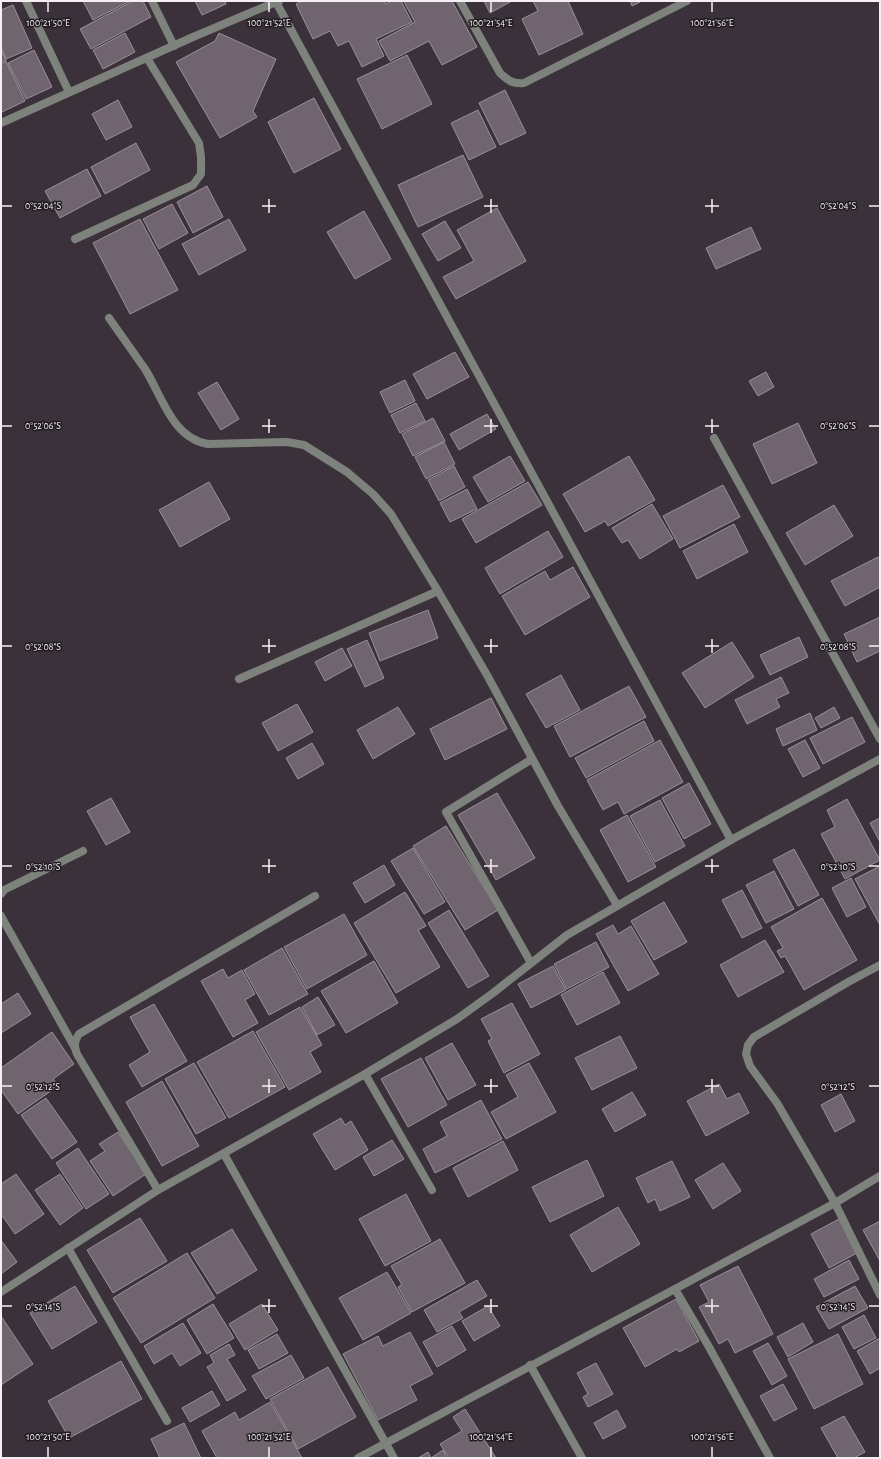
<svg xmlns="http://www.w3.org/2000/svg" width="881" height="1459" viewBox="0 0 881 1459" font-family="'Alegreya Sans',sans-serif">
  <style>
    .building { fill: #70656f; stroke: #9b8f9a }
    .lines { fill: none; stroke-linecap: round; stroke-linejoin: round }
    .service { stroke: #7e827c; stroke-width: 8 }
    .minor { stroke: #7e827c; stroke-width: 8 }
    .tertiary { stroke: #7e827c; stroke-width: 8 }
    .ticks { fill: none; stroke: #f6f0f6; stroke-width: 1.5 }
    .ticks-label { font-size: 10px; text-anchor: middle; fill: #f6f0f6; stroke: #1f1b1f; stroke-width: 3; stroke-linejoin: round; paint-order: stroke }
  </style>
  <rect width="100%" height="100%" fill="#3b313a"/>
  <g class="building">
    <polygon points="83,1 130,1 93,20"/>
    <polygon points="133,1 143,1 151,17 91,49 80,29"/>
    <polygon points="195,1 225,1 226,4 202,15"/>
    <polygon points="302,1 385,1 386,4 392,1 401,1 412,22 376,39 384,56 362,67 349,41 338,46 330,31 313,39 296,4"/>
    <polygon points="405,1 452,1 477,47 442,65 429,41 390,61 379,41 415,22 404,2"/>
    <polygon points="484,1 512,1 490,13"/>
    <polygon points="533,1 568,1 583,34 539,55 522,19 538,11"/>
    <polygon points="630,1 642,1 632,6"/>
    <polygon points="13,5 32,48 6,59 1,47 1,10"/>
    <polygon points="125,33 135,52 103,69 93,50"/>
    <polygon points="219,33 276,59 253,111 257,117 220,138 176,62 215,41"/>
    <polygon points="1,50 6,60 1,62"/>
    <polygon points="34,50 52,87 26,99 8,63"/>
    <polygon points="407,55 432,104 382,129 357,79"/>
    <polygon points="6,61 25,101 2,112 1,109 1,64"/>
    <polygon points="505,90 526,133 500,145 479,103"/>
    <polygon points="314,98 341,149 294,173 268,122"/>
    <polygon points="118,100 132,127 106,140 92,114"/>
    <polygon points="478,110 496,147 469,160 451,123"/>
    <polygon points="136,143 150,170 105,194 91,167"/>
    <polygon points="463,155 483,197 418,227 398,185"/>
    <polygon points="87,169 101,196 60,218 45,191"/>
    <polygon points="207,186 223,217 193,233 177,202"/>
    <polygon points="172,204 188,233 159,249 143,219"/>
    <polygon points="497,208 526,261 456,299 443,277 474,261 457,230"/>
    <polygon points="364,211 391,259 355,279 327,232"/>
    <polygon points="140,219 178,290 130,314 93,243"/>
    <polygon points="229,219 246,250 199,275 182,244"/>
    <polygon points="445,221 461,248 438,261 422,234"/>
    <polygon points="751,227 761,249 716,269 706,248"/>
    <polygon points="455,352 469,377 427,399 413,374"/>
    <polygon points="766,372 774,387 758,396 749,381"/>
    <polygon points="405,380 415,401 390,413 380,392"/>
    <polygon points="217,382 239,419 221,430 198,393"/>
    <polygon points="416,403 425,421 400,433 391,415"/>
    <polygon points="487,414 496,429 459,450 450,434"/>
    <polygon points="433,418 445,441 413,456 402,434"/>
    <polygon points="798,423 817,463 772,484 753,444"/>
    <polygon points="444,442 455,464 426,479 415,457"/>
    <polygon points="510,456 525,481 488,502 473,477"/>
    <polygon points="629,456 655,500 608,526 605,521 585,532 563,494"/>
    <polygon points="454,466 465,487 439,501 428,480"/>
    <polygon points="209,482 230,519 180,547 159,510"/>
    <polygon points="528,482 542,505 476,543 462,519"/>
    <polygon points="723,485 740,517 680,548 663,516"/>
    <polygon points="467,489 477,509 450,522 440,503"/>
    <polygon points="652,504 673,539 640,559 628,540 622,543 612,528"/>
    <polygon points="834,505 853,536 805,565 786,533"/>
    <polygon points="734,524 748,552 697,579 683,551"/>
    <polygon points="548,531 563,557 500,594 485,568"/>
    <polygon points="878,557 880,561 880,587 845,606 831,581"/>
    <polygon points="573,567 590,597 525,635 502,596 545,571 550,580"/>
    <polygon points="428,610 438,638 380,661 369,633"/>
    <polygon points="880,617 880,651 857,662 844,634"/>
    <polygon points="799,637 808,657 770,675 760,655"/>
    <polygon points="367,640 384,678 365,687 347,649"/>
    <polygon points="732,642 754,677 705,708 682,673"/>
    <polygon points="342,648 352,666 325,681 315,662"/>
    <polygon points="561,675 580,710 546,728 526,694"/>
    <polygon points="781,677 789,693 776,699 780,707 747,724 735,700"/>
    <polygon points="629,686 646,717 570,757 554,726"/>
    <polygon points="491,698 507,729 445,760 430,729"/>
    <polygon points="297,704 313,732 278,751 262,723"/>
    <polygon points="398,707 415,734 373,759 357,730"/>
    <polygon points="834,707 840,718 821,728 815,718"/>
    <polygon points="810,713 817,730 783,746 776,729"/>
    <polygon points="852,717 865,742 823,764 810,738"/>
    <polygon points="644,721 654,741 586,778 575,758"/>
    <polygon points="660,740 683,782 624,814 618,802 603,810 587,780"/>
    <polygon points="805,740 820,768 803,777 788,749"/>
    <polygon points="312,743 324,764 298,779 286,758"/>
    <polygon points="689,783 711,824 684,839 662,798"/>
    <polygon points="497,793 535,858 496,880 458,815"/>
    <polygon points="111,798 130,832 106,845 87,811"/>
    <polygon points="847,799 880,860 845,879 821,834 835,827 827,810"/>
    <polygon points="660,800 685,846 655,862 630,816"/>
    <polygon points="627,815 656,867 628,882 600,830"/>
    <polygon points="880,818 880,842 870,823"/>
    <polygon points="446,826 498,910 465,930 413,846"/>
    <polygon points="413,848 445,902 424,914 391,861"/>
    <polygon points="794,849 819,895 798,906 773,860"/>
    <polygon points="384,865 395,885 365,903 353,883"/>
    <polygon points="880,866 880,925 855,879"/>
    <polygon points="774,871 794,909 766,923 746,885"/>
    <polygon points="851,878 866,907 847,917 832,888"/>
    <polygon points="742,890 762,928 742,938 722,900"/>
    <polygon points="405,892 426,926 418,930 440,967 396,993 354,923"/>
    <polygon points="822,898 857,960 804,990 785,956 781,958 777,951 783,948 771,927"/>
    <polygon points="664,902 687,942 654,960 631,921"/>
    <polygon points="449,910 489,976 468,988 428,923"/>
    <polygon points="344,914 367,955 307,989 284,947"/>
    <polygon points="613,925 618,934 631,926 659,974 628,991 596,934"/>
    <polygon points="765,940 784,972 738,997 720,965"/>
    <polygon points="596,942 609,967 567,989 554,964"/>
    <polygon points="282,948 308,994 269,1015 244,970"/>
    <polygon points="374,961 398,1003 346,1033 321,991"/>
    <polygon points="553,966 566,990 531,1008 518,984"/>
    <polygon points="223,969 228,978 242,970 255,994 245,1000 258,1023 233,1037 201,981"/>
    <polygon points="603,972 620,1003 577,1025 561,995"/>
    <polygon points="18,993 31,1014 1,1033 1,1004"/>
    <polygon points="318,997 335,1025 317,1035 302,1007"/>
    <polygon points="512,1003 540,1054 504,1073 488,1041 492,1039 481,1019"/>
    <polygon points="154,1004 187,1061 142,1087 129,1065 150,1052 130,1017"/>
    <polygon points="300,1007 322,1045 310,1052 321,1072 289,1090 256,1032"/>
    <polygon points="253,1031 285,1087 229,1118 197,1062"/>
    <polygon points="52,1032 74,1064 53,1079 58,1086 18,1114 1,1090 1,1068"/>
    <polygon points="620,1036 637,1068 592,1090 575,1058"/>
    <polygon points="452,1043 476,1085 448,1100 425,1058"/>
    <polygon points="421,1058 447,1105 408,1127 381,1079"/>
    <polygon points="194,1063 226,1118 196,1134 165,1079"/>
    <polygon points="529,1063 556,1112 506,1139 491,1112 518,1097 506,1075"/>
    <polygon points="162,1081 199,1146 162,1166 126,1102"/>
    <polygon points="719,1084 727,1099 739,1093 749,1113 706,1136 687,1101"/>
    <polygon points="632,1092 646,1115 615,1132 602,1109"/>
    <polygon points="841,1094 855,1121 835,1132 821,1105"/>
    <polygon points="46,1098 77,1142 52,1159 21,1115"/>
    <polygon points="481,1100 502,1139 435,1173 423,1149 447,1136 440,1122"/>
    <polygon points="341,1118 345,1125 351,1121 368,1150 335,1170 313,1134"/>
    <polygon points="118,1132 146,1174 113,1196 90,1161 105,1151 99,1144"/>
    <polygon points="392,1140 404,1159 374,1176 363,1157"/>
    <polygon points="503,1141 518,1170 468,1197 453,1168"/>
    <polygon points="78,1148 109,1194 86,1209 56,1163"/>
    <polygon points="587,1160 604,1196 550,1222 532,1187"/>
    <polygon points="672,1161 690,1197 660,1211 655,1199 648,1203 636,1178"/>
    <polygon points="723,1163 741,1191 713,1209 695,1180"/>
    <polygon points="16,1174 44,1214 15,1234 1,1214 1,1184"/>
    <polygon points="60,1174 83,1208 60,1225 35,1190"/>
    <polygon points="406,1194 431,1241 385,1266 359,1219"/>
    <polygon points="618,1207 640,1244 592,1272 570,1235"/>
    <polygon points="140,1218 167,1261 113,1293 87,1250"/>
    <polygon points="839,1219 857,1253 829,1268 811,1234"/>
    <polygon points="880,1221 880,1261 863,1230"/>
    <polygon points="232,1229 257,1270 217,1294 191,1253"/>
    <polygon points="440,1239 465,1283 412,1312 398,1287 402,1285 391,1266"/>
    <polygon points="1,1240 17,1262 1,1274"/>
    <polygon points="187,1253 215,1298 141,1343 113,1298"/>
    <polygon points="849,1260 859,1279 824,1297 814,1279"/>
    <polygon points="738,1266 773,1334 735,1353 728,1339 719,1344 699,1307 709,1302 700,1285"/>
    <polygon points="387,1272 411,1313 363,1340 339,1298"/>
    <polygon points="477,1280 487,1296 459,1312 463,1318 437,1332 424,1310"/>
    <polygon points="75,1286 97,1322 52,1349 30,1313"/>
    <polygon points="855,1286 868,1308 829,1329 816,1307"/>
    <polygon points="676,1299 699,1341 679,1352 677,1349 645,1367 623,1328"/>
    <polygon points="213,1304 234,1338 207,1354 187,1320"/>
    <polygon points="262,1304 278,1330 245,1350 229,1324"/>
    <polygon points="488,1306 500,1326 474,1341 462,1321"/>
    <polygon points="864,1315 876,1338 854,1349 842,1327"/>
    <polygon points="1,1316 33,1364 1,1385"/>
    <polygon points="183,1323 201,1353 180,1366 172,1353 154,1364 144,1346"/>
    <polygon points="803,1323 813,1342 788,1357 777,1337"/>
    <polygon points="452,1326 466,1350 437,1367 423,1342"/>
    <polygon points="410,1332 433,1374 410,1386 417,1400 378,1420 343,1354 378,1336 383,1346"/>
    <polygon points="277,1334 288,1353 259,1369 248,1350"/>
    <polygon points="838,1334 863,1384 814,1409 788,1359"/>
    <polygon points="880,1338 880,1368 870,1374 857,1351"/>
    <polygon points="768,1343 787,1376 772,1385 753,1351"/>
    <polygon points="229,1344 235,1355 227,1359 246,1390 227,1401 207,1367 214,1363 210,1355"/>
    <polygon points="291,1355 304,1378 266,1399 252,1376"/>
    <polygon points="121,1361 142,1399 69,1438 48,1401"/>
    <polygon points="596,1363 613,1394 588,1407 583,1397 588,1394 577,1373"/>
    <polygon points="328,1367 356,1417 298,1449 270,1399"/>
    <polygon points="783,1384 797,1409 774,1421 760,1396"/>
    <polygon points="212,1391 220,1405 190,1422 182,1408"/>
    <polygon points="270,1402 302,1458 217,1458 202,1431 235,1412 239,1420"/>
    <polygon points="465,1409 496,1458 449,1458 440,1444 462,1431 453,1417"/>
    <polygon points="617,1410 626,1427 603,1439 594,1423"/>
    <polygon points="844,1416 865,1452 854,1458 838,1458 821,1428"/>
    <polygon points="184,1423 201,1458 160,1458 151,1439"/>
    <polygon points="443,1450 447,1458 418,1458 428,1452 431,1458"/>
  </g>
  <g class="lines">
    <g class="service">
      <polyline points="75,239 193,185 201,174 201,157 199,143 147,58"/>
      <polyline points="1,894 4,890 83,851"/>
      <polyline points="1,916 75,1048"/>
    </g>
    <g class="minor">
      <polyline points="26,1 69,92"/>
      <polyline points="152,1 174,46"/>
      <path d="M 460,1 L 500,73 C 509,81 512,84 524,83 L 687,1"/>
      <polyline points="1,123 193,37 276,2 275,1"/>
      <path d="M 109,318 C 121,335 133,352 145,369 C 162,396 172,438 208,444 L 287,442 L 304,445 L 347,472 L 373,494 L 391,514 L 438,591 L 487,675 L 558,806 L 617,905"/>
      <polyline points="714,438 880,739"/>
      <polyline points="239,679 438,591"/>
      <polyline points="731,840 880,759"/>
      <polyline points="531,963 446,812 532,759"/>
      <polyline points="880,965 850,981 754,1037 748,1045 746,1054 750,1066 777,1103 815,1168 835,1203 880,1295"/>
      <polyline points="365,1074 432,1190"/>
      <polyline points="224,1154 394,1458"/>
      <path d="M 158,1190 L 77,1054 C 74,1046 74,1042 79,1034 L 315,896"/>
      <polyline points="68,1248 167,1421"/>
      <polyline points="675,1289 709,1347 770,1458"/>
      <polyline points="530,1365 582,1458"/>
      <polyline points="358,1458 675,1289 835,1203 880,1176"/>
    </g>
    <polyline class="tertiary" points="1,1292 158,1190 365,1074 457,1019 493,993 567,935 731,840 276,2 279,1"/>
  </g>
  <path class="ticks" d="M 48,2 L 48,12M 269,2 L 269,12M 491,2 L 491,12M 712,2 L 712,12M 269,199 L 269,213M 491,199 L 491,213M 712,199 L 712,213M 2,206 L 12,206M 262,206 L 276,206M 484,206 L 498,206M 705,206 L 719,206M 869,206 L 879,206M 269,419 L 269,433M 491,419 L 491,433M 712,419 L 712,433M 2,426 L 12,426M 262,426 L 276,426M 484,426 L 498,426M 705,426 L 719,426M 869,426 L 879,426M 269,639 L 269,653M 491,639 L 491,653M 712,639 L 712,653M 2,646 L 12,646M 262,646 L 276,646M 484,646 L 498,646M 705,646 L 719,646M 869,646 L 879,646M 269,859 L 269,873M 491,859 L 491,873M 712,859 L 712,873M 2,866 L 12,866M 262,866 L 276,866M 484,866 L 498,866M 705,866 L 719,866M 869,866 L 879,866M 269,1079 L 269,1093M 491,1079 L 491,1093M 712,1079 L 712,1093M 2,1086 L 12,1086M 262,1086 L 276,1086M 484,1086 L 498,1086M 705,1086 L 719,1086M 869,1086 L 879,1086M 269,1299 L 269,1313M 491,1299 L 491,1313M 712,1299 L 712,1313M 2,1306 L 12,1306M 262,1306 L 276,1306M 484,1306 L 498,1306M 705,1306 L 719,1306M 869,1306 L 879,1306M 48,1447 L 48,1457M 269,1447 L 269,1457M 491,1447 L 491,1457M 712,1447 L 712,1457"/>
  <g class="ticks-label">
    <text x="48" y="26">100°21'50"E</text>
    <text x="269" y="26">100°21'52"E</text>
    <text x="491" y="26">100°21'54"E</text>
    <text x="712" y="26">100°21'56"E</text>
    <text x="43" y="209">0°52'04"S</text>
    <text x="838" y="209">0°52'04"S</text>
    <text x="43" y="429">0°52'06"S</text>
    <text x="838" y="429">0°52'06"S</text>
    <text x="43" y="650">0°52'08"S</text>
    <text x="838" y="650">0°52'08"S</text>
    <text x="43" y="870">0°52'10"S</text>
    <text x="838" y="870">0°52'10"S</text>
    <text x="43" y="1090">0°52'12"S</text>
    <text x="838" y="1090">0°52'12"S</text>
    <text x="43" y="1310">0°52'14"S</text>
    <text x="838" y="1310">0°52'14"S</text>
    <text x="48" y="1440">100°21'50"E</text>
    <text x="269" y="1440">100°21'52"E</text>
    <text x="491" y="1440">100°21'54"E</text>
    <text x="712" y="1440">100°21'56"E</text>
  </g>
  <rect width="881" height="1459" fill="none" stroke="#f6f0f6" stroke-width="4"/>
</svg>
